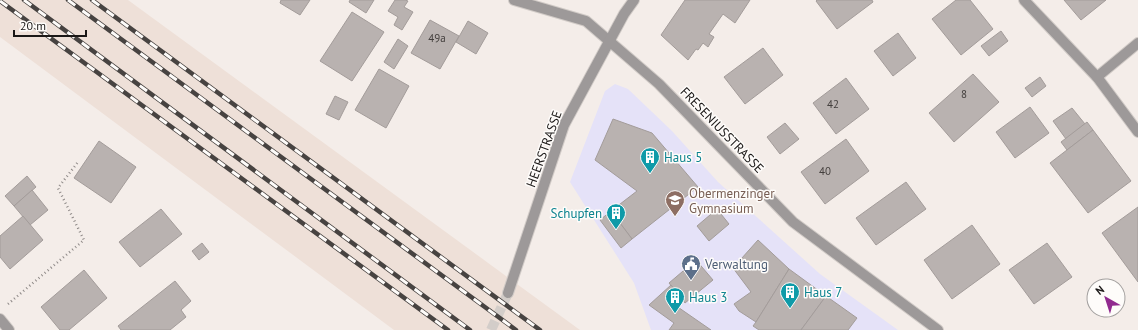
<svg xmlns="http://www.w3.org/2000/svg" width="1138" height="330" viewBox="0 0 1138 330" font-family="'PT Sans',sans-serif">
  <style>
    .built { fill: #eee0d8 }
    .education { fill: #e5e2f8 }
    .building { fill: #b9b2b0; stroke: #a39c9a }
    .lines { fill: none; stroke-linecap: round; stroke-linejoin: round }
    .minor-tunnel { stroke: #d3cdc9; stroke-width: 10; stroke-dasharray: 10 5; stroke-linecap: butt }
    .minor-casing { stroke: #d1cbc7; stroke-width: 12 }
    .path { stroke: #8f8a88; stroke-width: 2.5; stroke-dasharray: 1 3; stroke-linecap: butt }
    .minor { stroke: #9d9999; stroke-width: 10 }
    .rail-casing { stroke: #474341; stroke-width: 4.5 }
    .rail { stroke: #fefcfa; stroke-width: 3; stroke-dasharray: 9; stroke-linecap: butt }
    .labels { text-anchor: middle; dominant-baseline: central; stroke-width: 3; stroke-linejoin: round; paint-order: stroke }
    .number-label { font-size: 11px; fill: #423e3c }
    .street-label { font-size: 13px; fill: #1a1716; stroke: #fefcfa }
    .culture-label { font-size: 13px; fill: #0d838f; stroke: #fefcfa; text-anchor: start }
    .education-label { font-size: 13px; fill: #785e54; stroke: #fefcfa; text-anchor: start }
    .service-label { font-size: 13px; fill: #4e5e75; stroke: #fefcfa; text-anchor: start }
  </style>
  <rect width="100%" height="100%" fill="#f4ede9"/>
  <polygon class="built" points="0,0 128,0 580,330 394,330 0,37"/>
  <polygon class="education" points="615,84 628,89 672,131 718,182 820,274 898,330 651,330 634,283 570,182 605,91"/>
  <g class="building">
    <polygon points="281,0 310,0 300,15 280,3"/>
    <polygon points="350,0 374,0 366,13 349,2"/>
    <polygon points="395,0 405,0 408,1 404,7 413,12 402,30 394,25 398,17 388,11"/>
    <polygon points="685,0 750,0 735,23 723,14 709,34 714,37 708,47 703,43 698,50 696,49 688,60 661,35"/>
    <polygon points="817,0 872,0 873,2 837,29 816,1"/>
    <polygon points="956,0 970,0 993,29 961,55 932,19"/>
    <polygon points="1064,0 1106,0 1081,20"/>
    <polygon points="352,12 384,32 352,81 320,61"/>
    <polygon points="430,20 459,36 440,69 411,53"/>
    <polygon points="468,21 488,33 476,54 456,42"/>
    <polygon points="1001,31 1008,41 989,56 981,46"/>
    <polygon points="898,33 916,58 893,76 874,51"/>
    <polygon points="398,39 408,46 394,69 384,62"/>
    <polygon points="763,48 783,75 745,104 724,77"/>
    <polygon points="379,69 409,86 386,128 355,110"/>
    <polygon points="973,74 999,102 954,142 929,113"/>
    <polygon points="1040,77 1046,86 1032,97 1025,88"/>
    <polygon points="846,78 869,109 836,134 813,103"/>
    <polygon points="335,96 348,102 339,120 326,114"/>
    <polygon points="1030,107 1049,133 1015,158 996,132"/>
    <polygon points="1072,108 1085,124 1066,139 1053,121"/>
    <polygon points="613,119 652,133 698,187 632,239 611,211 637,191 595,160"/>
    <polygon points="1087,122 1093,130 1067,150 1061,142"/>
    <polygon points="785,123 799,139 780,154 767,137"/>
    <polygon points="1093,130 1131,181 1088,213 1050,163"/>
    <polygon points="846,139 869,171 825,204 801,172"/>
    <polygon points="99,141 136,167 111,203 74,178"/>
    <polygon points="27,176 36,187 14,206 5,196"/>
    <polygon points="906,182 926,209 876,245 856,218"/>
    <polygon points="32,190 48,210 30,225 14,206"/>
    <polygon points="1138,207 1138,282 1102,233"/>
    <polygon points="161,209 182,234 140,267 119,242"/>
    <polygon points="717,209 729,224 709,241 697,226"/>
    <polygon points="611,211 632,239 621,248 600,220"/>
    <polygon points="23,216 43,240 10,269 0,257 0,236"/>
    <polygon points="972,225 1000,264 952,299 924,260"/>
    <polygon points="758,240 789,269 756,322 739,311 734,304 751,292 733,268"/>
    <polygon points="202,243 209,252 199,260 192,251"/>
    <polygon points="1047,243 1072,277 1034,304 1009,270"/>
    <polygon points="696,260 713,280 685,303 669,283"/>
    <polygon points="789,269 826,296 801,330 759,330 753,326 756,322"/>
    <polygon points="84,270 107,298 69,330 60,330 41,307"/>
    <polygon points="175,281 191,301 181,310 186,317 170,330 121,330 118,326"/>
    <polygon points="671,285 680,297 672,303 711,330 669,330 674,323 649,305"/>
    <polygon points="826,296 857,318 848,330 801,330"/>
  </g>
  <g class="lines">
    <polyline class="minor-tunnel" points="491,330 508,293"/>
    <defs>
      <g id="minor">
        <polyline points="514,0 586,21 659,84 793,222 938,330"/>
        <polyline points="1024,0 1097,77 1138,132"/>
        <polyline points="1097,77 1138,43"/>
        <polyline points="508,293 564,125 624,14 634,0"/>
        <polyline points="0,319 9,330"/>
      </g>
    </defs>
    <use href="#minor" class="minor-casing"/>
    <polyline class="path" points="8,304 84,240 58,188 78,162"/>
    <use href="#minor" class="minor"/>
    <defs>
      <g id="rail">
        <polyline points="24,0 470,330"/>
        <polyline points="68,0 516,330"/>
        <polyline points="92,0 540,330"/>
        <polyline points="0,1 448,330"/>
      </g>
    </defs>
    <use href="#rail" class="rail-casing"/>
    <use href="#rail" class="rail"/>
  </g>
  <defs>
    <symbol id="building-pin" viewBox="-11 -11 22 30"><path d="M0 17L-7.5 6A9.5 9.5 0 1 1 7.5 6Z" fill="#0f9aa8" stroke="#fefcfa"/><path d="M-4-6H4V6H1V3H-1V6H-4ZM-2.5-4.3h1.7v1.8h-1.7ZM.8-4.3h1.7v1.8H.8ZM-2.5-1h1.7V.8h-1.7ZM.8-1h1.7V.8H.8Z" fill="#fff"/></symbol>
    <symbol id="school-pin" viewBox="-11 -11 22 30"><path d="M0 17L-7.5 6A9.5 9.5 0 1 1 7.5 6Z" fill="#8d6e63" stroke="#fefcfa"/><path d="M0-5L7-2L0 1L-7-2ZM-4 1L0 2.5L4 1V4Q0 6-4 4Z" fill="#fff"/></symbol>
    <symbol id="civic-pin" viewBox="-11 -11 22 30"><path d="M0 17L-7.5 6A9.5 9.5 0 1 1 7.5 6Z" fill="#5c6f8a" stroke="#fefcfa"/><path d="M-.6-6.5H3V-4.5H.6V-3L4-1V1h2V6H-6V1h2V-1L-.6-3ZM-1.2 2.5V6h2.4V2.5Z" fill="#fff"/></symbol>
  </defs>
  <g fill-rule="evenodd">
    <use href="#building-pin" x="639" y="146" width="22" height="30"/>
    <use href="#school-pin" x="664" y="189" width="22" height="30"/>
    <use href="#building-pin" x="605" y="202" width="22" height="30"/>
    <use href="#civic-pin" x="680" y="253" width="22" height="30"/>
    <use href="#building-pin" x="779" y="281" width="22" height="30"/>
    <use href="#building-pin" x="664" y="286" width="22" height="30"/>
  </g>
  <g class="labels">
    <g class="number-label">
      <text x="437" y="38">49a</text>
      <text x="964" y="94">8</text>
      <text x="833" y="104">42</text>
      <text x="825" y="171">40</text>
    </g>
    <g class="street-label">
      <text transform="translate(722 130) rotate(46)">FRESENIUSSTRASSE</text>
      <text transform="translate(544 149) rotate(-70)">HEERSTRASSE</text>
    </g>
    <g class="culture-label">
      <text x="664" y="157">Haus 5</text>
      <text x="602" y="213" text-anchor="end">Schupfen</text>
      <text x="804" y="292">Haus 7</text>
      <text x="689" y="297">Haus 3</text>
    </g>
    <g class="education-label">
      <text x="689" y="193">Obermenzinger<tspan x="689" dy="15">Gymnasium</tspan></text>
    </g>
    <g class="service-label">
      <text x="705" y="264">Verwaltung</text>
    </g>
  </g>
  <g transform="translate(1106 298) rotate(321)"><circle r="19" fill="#fefcfa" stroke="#a3a09f"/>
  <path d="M0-3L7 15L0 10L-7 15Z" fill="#912a8f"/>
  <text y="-6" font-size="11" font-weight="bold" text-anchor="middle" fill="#1a1716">N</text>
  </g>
  <path d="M14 30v6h72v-6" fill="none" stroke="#1a1716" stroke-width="2"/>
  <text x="20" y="30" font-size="12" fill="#1a1716" stroke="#fefcfa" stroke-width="3" paint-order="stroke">20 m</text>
</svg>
